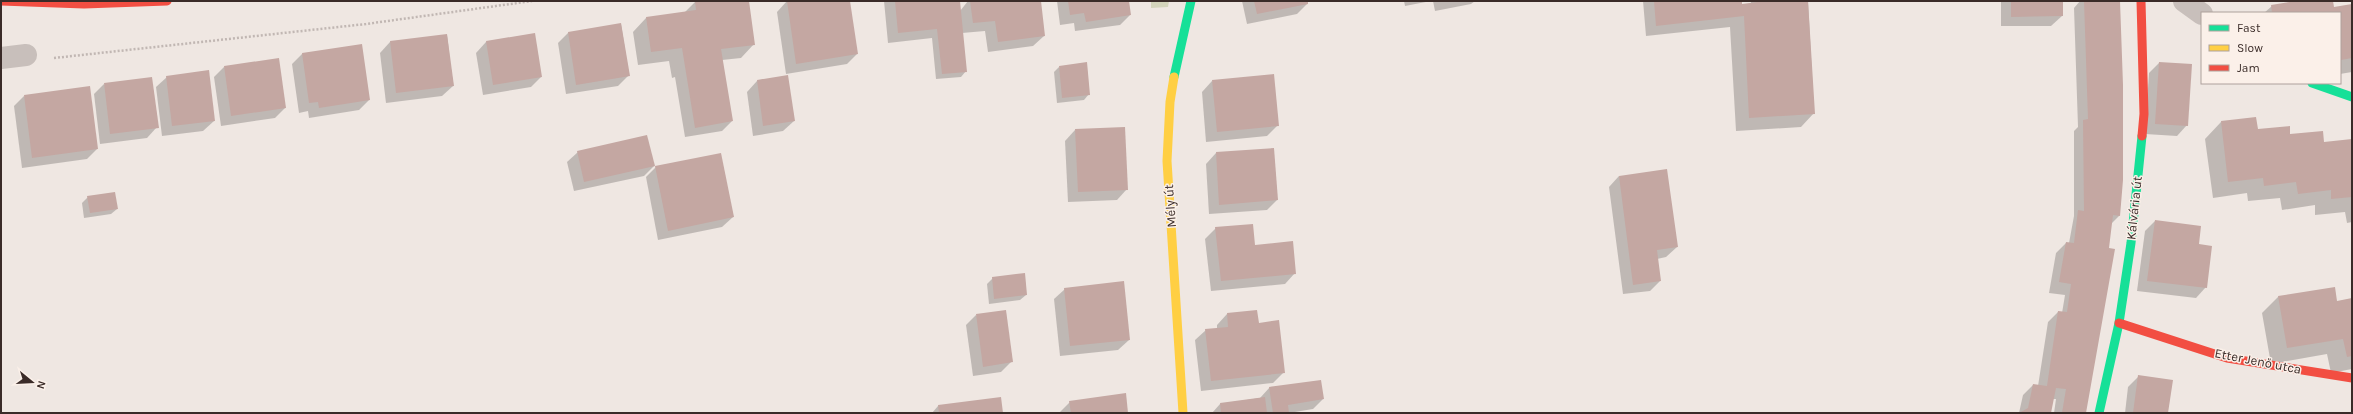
<svg xmlns="http://www.w3.org/2000/svg" width="2353" height="414" viewBox="0 0 2353 414" font-family="Karla,sans-serif">
  <style>
    .green { fill: #d4d4bb }
    .shadow { fill: #0003 }
    .building { fill: #c4a7a2 }
    .lines { fill: none; stroke-linecap: round; stroke-linejoin: round }
    .path { stroke: #c1b7b3; stroke-width: 2.5; stroke-dasharray: 2 2; stroke-linecap: butt }
    .street { stroke: #c8bfbb; stroke-width: 22 }
    .fast { stroke: #16e098; stroke-width: 9 }
    .slow { stroke: #ffcf43; stroke-width: 9 }
    .jam { stroke: #f24e42; stroke-width: 9 }
    .labels { text-anchor: middle; dominant-baseline: central; stroke-width: 3; stroke-linejoin: round; paint-order: stroke }
    .street-label { font-size: 13px; fill: #3a2b28; stroke: #fbf0e9 }
  </style>
  <rect width="100%" height="100%" fill="#efe7e2"/>
  <polygon class="green" points="1151,1 1169,1 1168,7 1151,8"/>
  <g class="shadow">
    <polygon points="748,1 754,44 741,58 722,60 732,121 722,131 685,137 675,77 672,78 669,61 638,65 633,32 646,18 684,13 695,2"/>
    <polygon points="787,1 849,1 857,54 847,64 786,74 777,12"/>
    <polygon points="884,1 959,1 960,11 968,1 1040,1 1044,36 1033,46 988,52 985,31 962,33 966,71 961,77 936,79 932,38 888,43"/>
    <polygon points="1057,1 1128,1 1130,15 1120,25 1075,31 1074,23 1060,25"/>
    <polygon points="1242,1 1307,1 1307,4 1297,14 1247,24"/>
    <polygon points="1404,1 1431,1 1405,6"/>
    <polygon points="1433,1 1475,1 1471,4 1435,11"/>
    <polygon points="1741,1 1742,6 1751,4 1751,1 1808,1 1814,113 1801,127 1736,131 1730,27 1646,36 1643,1"/>
    <polygon points="2001,1 2062,1 2062,16 2051,26 2001,26"/>
    <polygon points="2080,1 2119,1 2119,216 2111,224 2084,413 2054,413 2056,399 2053,399 2050,413 2019,413 2023,395 2033,385 2038,386 2048,322 2058,312 2062,313 2065,295 2049,293 2056,253 2066,243 2069,243 2074,216 2074,131 2078,127 2074,8"/>
    <polygon points="2302,1 2332,1 2333,8 2352,5 2352,72 2340,74 2340,13 2264,13 2272,6"/>
    <polygon points="621,24 629,75 618,86 566,94 558,43 568,33"/>
    <polygon points="534,34 541,77 531,87 483,95 476,53 486,42"/>
    <polygon points="447,35 453,86 442,96 386,103 380,53 390,42"/>
    <polygon points="361,45 369,100 359,110 309,118 308,111 299,113 292,64 302,54"/>
    <polygon points="2159,63 2187,125 2177,136 2145,134 2149,73"/>
    <polygon points="224,67 285,108 275,118 221,126 214,77"/>
    <polygon points="1059,67 1089,94 1084,100 1057,103 1054,72"/>
    <polygon points="167,77 214,121 203,131 162,136 156,87"/>
    <polygon points="787,77 794,121 783,131 753,136 747,92 757,81"/>
    <polygon points="1212,81 1277,126 1267,136 1206,142 1202,92"/>
    <polygon points="104,84 157,127 147,138 100,144 94,94"/>
    <polygon points="24,96 97,149 87,159 22,168 14,106"/>
    <polygon points="2221,122 2324,143 2352,140 2352,222 2347,223 2345,212 2315,215 2315,205 2282,210 2280,198 2248,201 2247,193 2213,198 2205,139"/>
    <polygon points="1075,130 1127,189 1117,200 1068,202 1065,141"/>
    <polygon points="578,152 654,166 644,176 574,191 567,162"/>
    <polygon points="1216,153 1277,200 1267,210 1209,214 1206,164"/>
    <polygon points="656,167 733,217 722,227 658,240 646,177"/>
    <polygon points="1619,176 1677,247 1666,257 1657,259 1660,281 1650,291 1623,294 1609,187"/>
    <polygon points="88,197 117,209 111,214 84,218 82,203"/>
    <polygon points="2155,221 2197,245 2206,287 2196,298 2137,291 2145,231"/>
    <polygon points="1216,228 1254,246 1295,273 1285,284 1211,291 1205,239"/>
    <polygon points="993,278 1026,295 1020,300 989,304 987,284"/>
    <polygon points="1065,289 1129,340 1118,350 1060,356 1054,299"/>
    <polygon points="2278,297 2336,302 2352,299 2352,369 2331,373 2327,354 2271,364 2262,313"/>
    <polygon points="1227,314 1258,324 1284,372 1273,383 1201,391 1195,340 1206,330 1217,329 1217,325"/>
    <polygon points="976,315 1011,362 1001,372 973,376 966,325"/>
    <polygon points="2139,376 2167,413 2125,413 2128,387"/>
    <polygon points="1270,387 1323,399 1313,409 1289,413 1212,413 1220,404 1260,398"/>
    <polygon points="1070,402 1127,413 1059,413"/>
    <polygon points="938,406 1002,413 932,413"/>
  </g>
  <g class="building">
    <polygon points="695,1 749,1 755,45 721,49 733,121 695,128 682,48 651,52 646,17 696,10"/>
    <polygon points="787,1 850,1 858,54 796,64"/>
    <polygon points="895,1 960,1 967,72 942,74 937,29 898,33"/>
    <polygon points="970,1 1041,1 1045,36 998,42 995,21 973,23"/>
    <polygon points="1068,1 1129,1 1131,15 1086,22 1084,13 1070,15"/>
    <polygon points="1254,1 1308,1 1308,4 1257,14"/>
    <polygon points="1654,1 1742,1 1742,4 1765,1 1808,1 1815,114 1749,118 1744,16 1656,26"/>
    <polygon points="2011,1 2063,1 2063,16 2011,17"/>
    <polygon points="2084,1 2120,1 2123,85 2123,180 2120,216 2113,215 2109,248 2115,249 2086,413 2062,413 2066,389 2056,388 2051,413 2019,413 2028,408 2033,384 2047,386 2058,311 2067,312 2071,284 2059,282 2066,242 2074,243 2078,210 2084,211 2083,120 2088,119"/>
    <polygon points="2296,1 2333,1 2334,7 2352,4 2352,58 2341,60 2340,13 2272,13 2271,5"/>
    <polygon points="621,23 630,76 576,85 568,32"/>
    <polygon points="535,33 542,77 493,85 486,41"/>
    <polygon points="447,34 454,86 396,93 390,41"/>
    <polygon points="362,44 370,100 319,108 318,102 309,103 302,53"/>
    <polygon points="279,58 286,108 231,116 224,66"/>
    <polygon points="1087,62 1090,95 1062,98 1059,66"/>
    <polygon points="2159,62 2192,64 2188,126 2155,124"/>
    <polygon points="209,70 215,121 172,126 166,76"/>
    <polygon points="1274,74 1279,126 1217,132 1212,80"/>
    <polygon points="788,75 795,121 763,126 757,80"/>
    <polygon points="152,77 159,128 110,134 104,83"/>
    <polygon points="90,86 98,149 32,158 24,95"/>
    <polygon points="2256,117 2258,129 2290,126 2290,134 2323,131 2324,142 2352,139 2352,197 2331,199 2331,190 2298,194 2296,182 2264,186 2263,178 2228,182 2221,121"/>
    <polygon points="1125,127 1128,190 1078,192 1075,129"/>
    <polygon points="647,135 655,166 584,182 577,151"/>
    <polygon points="1274,148 1278,200 1219,205 1216,152"/>
    <polygon points="721,153 734,217 668,231 655,166"/>
    <polygon points="1667,169 1678,247 1657,250 1661,281 1633,285 1619,176"/>
    <polygon points="115,192 118,209 90,213 87,196"/>
    <polygon points="2155,220 2201,226 2199,244 2212,246 2207,288 2147,281"/>
    <polygon points="1253,224 1255,245 1293,241 1296,274 1221,281 1215,227"/>
    <polygon points="1025,273 1027,295 994,299 992,277"/>
    <polygon points="1124,281 1130,340 1070,346 1064,288"/>
    <polygon points="2335,287 2337,301 2352,298 2352,356 2347,357 2343,339 2287,348 2278,296"/>
    <polygon points="1006,310 1013,362 983,367 976,314"/>
    <polygon points="1257,310 1259,323 1279,320 1285,373 1211,381 1205,329 1228,327 1227,313"/>
    <polygon points="2138,375 2173,380 2168,413 2133,413"/>
    <polygon points="1321,380 1324,399 1288,405 1289,413 1273,413 1269,387"/>
    <polygon points="1126,393 1128,413 1071,413 1069,401"/>
    <polygon points="1001,397 1003,413 939,413 938,405"/>
    <polygon points="1265,397 1267,413 1221,413 1220,403"/>
  </g>
  <g class="lines">
    <polyline class="path" points="54,58 366,24 532,1"/>
    <g class="street">
      <polyline points="2184,1 2202,14"/>
      <polyline points="1,58 26,55"/>
    </g>
    <g class="fast">
      <polyline points="1174,77 1191,1"/>
      <polyline points="2312,83 2352,97"/>
      <polyline points="2099,413 2119,323 2131,243 2142,136"/>
    </g>
    <polyline class="slow" points="1174,77 1170,102 1167,161 1183,413"/>
    <g class="jam">
      <polyline points="1,1 84,4 167,1"/>
      <polyline points="2141,1 2144,114 2142,136"/>
      <polyline points="2119,323 2227,358 2352,378"/>
    </g>
  </g>
  <g class="labels">
    <g class="street-label">
      <text transform="translate(1170 206) rotate(-94)">Mély út</text>
      <text transform="translate(2134 208) rotate(-84)">Kálvária út</text>
      <text transform="translate(2258 361) rotate(11)">Etter Jenő utca</text>
    </g>
  </g>
  <rect width="2353" height="414" fill="none" stroke="#3a2b28" stroke-width="4"/>
  <rect x="2201" y="12" width="140" height="72" fill="#fbf0e9" stroke="#aea19c"/>
  <rect x="2209" y="25" width="20" height="6" fill="#16e098" stroke="#aea19c"/>
  <text x="2237" y="32" font-size="12" fill="#3a2b28">Fast</text>
  <rect x="2209" y="45" width="20" height="6" fill="#ffcf43" stroke="#aea19c"/>
  <text x="2237" y="52" font-size="12" fill="#3a2b28">Slow</text>
  <rect x="2209" y="65" width="20" height="6" fill="#f24e42" stroke="#aea19c"/>
  <text x="2237" y="72" font-size="12" fill="#3a2b28">Jam</text>
  <g transform="translate(32 382) rotate(108)" stroke="#fbf0e9" stroke-width="3" paint-order="stroke">
  <path d="M0-3L7 15L0 10L-7 15Z" fill="#3a2b28"/>
  <text y="-6" font-size="11" font-weight="bold" text-anchor="middle" fill="#3a2b28">N</text>
  </g>
</svg>
